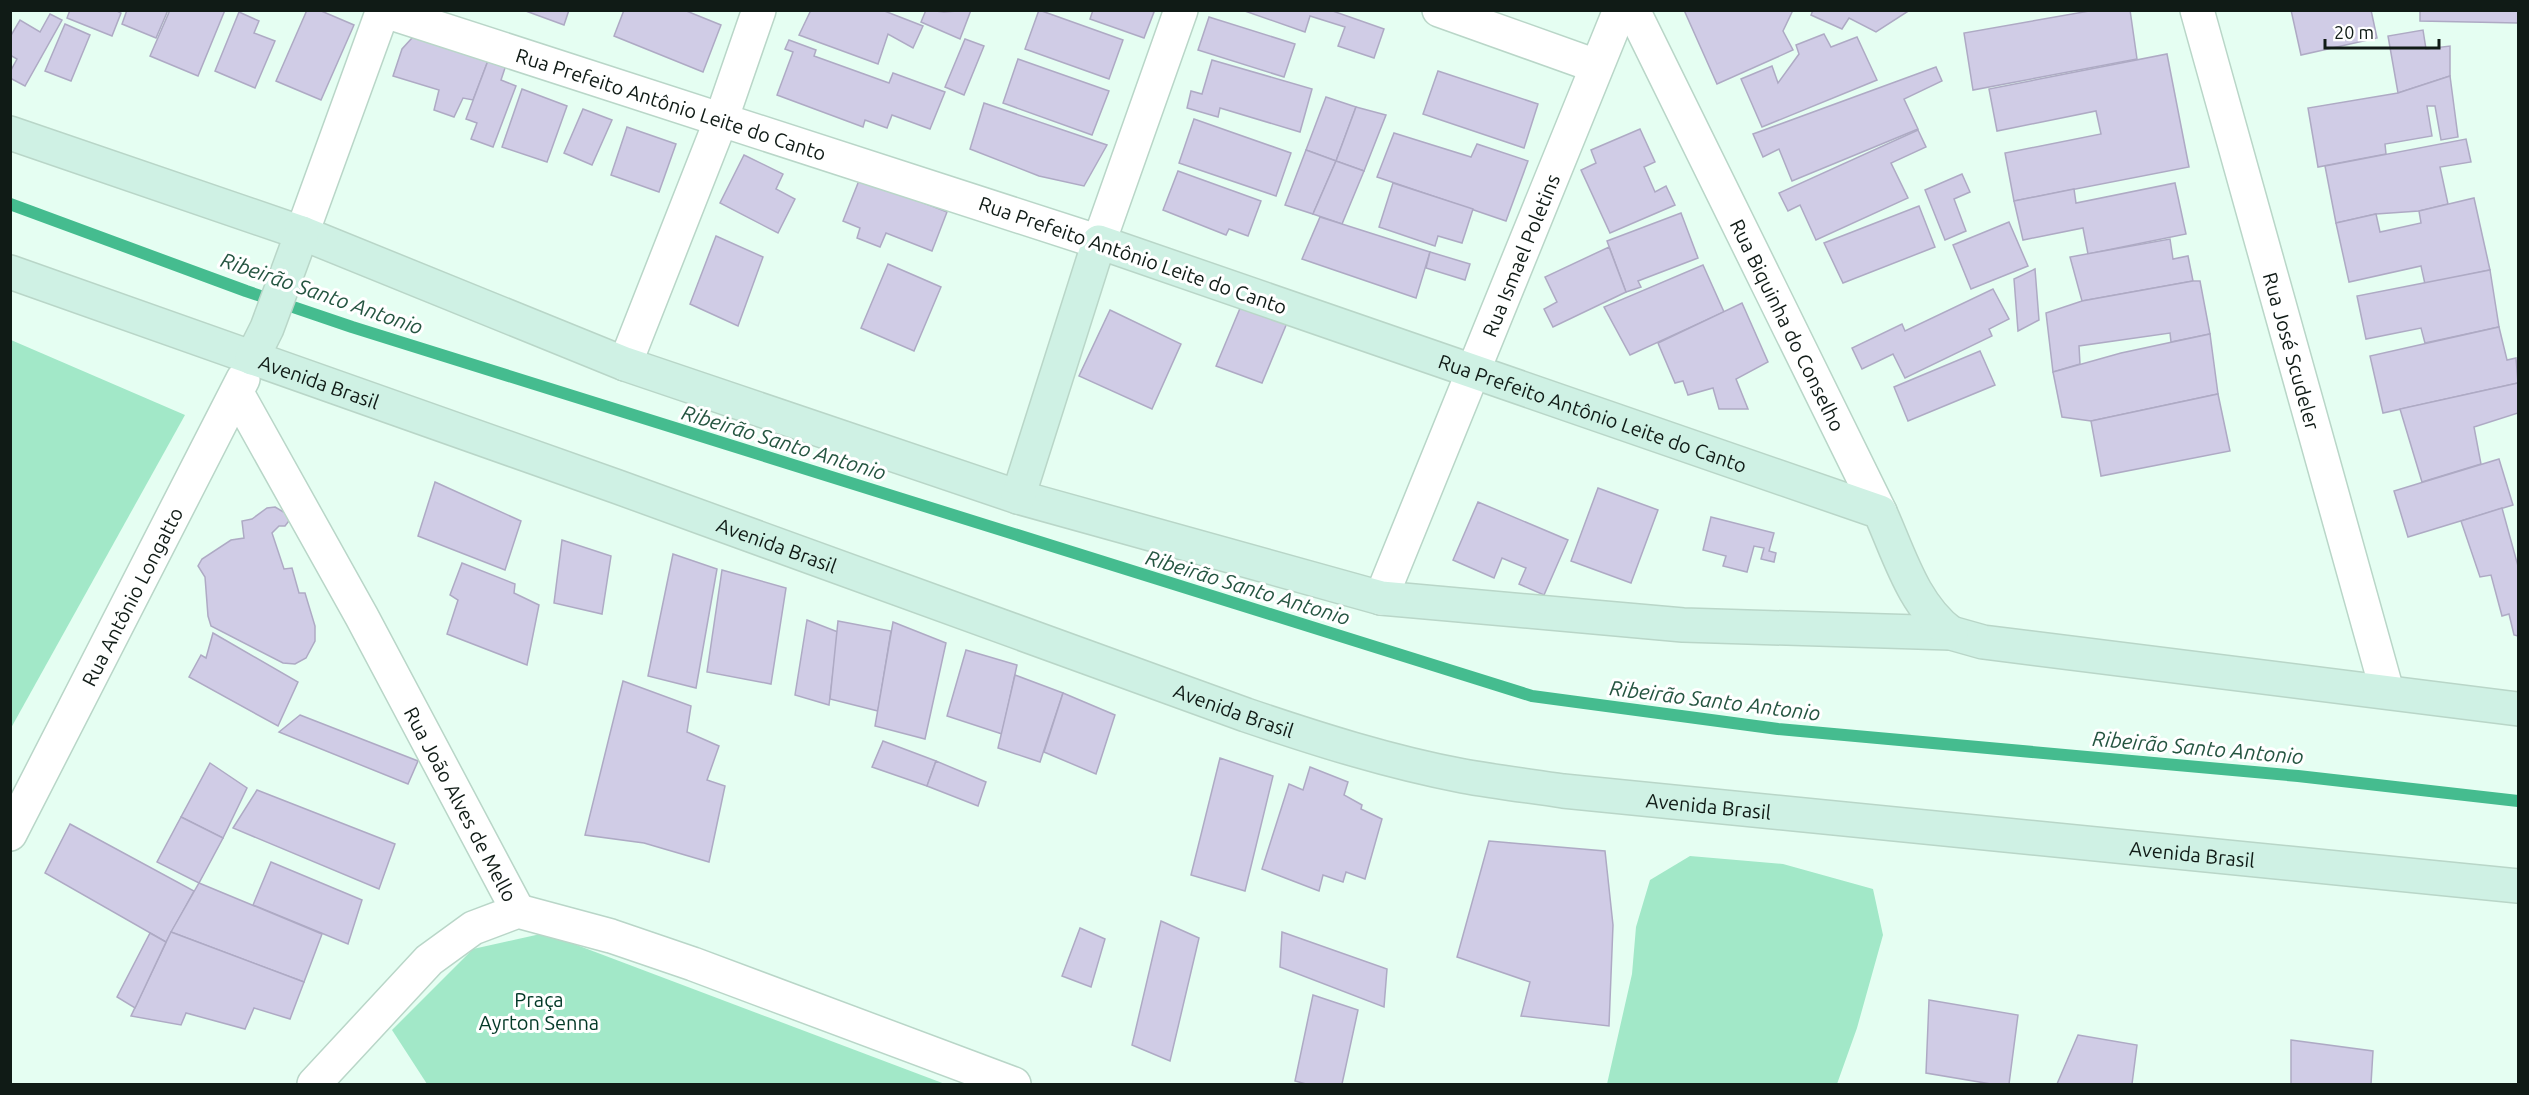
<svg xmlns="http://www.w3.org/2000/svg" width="2529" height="1095" viewBox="0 0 2529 1095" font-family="Ubuntu,sans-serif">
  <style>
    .green { fill: #a2e8c8 }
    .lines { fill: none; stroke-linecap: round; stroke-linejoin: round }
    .stream { stroke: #45bc8f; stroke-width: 12 }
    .building { fill: #d0cce6; stroke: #aeaac4; stroke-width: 1.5 }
    .minor-casing { stroke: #b9d6c8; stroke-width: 36 }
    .secondary-casing { stroke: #b9d6c8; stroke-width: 36 }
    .minor { stroke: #fff; stroke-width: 33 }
    .secondary { stroke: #cff1e4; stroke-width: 33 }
    .labels { text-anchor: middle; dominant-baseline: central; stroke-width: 6; stroke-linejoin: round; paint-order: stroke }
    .street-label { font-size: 20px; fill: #101b16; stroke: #fff }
    .park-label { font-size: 20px; fill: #033927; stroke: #fff }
    .water-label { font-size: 21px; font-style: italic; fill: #255541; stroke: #fff }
  </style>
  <rect width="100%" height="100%" fill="#e5fef2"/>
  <g class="green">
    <polygon points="11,340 185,415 11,728"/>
    <polygon points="1690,856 1783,864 1873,889 1883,935 1857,1028 1837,1084 1607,1084 1632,974 1636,927 1650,880"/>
    <polygon points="545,933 945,1084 427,1084 392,1030 473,949"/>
  </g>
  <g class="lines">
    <polyline class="stream" points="10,204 246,291 352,327 1532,696 1778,729 2298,776 2518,801"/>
  </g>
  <g class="building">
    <polygon points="70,10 115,10 121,13 112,36 67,18"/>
    <polygon points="127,10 168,10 156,38 122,24"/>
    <polygon points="170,10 225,10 198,76 150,56"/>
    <polygon points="307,10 319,10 354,25 321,100 276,81"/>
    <polygon points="523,10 569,10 564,25"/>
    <polygon points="624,10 684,10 721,25 703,72 614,36"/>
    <polygon points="811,10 882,10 923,26 913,48 888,34 878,64 799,35"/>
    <polygon points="926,10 944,12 971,10 960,39 921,22"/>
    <polygon points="1039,10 1123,40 1109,79 1025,49"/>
    <polygon points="1093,10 1150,10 1154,12 1144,38 1090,19"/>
    <polygon points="1242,10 1330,10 1384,29 1374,58 1338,46 1345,27 1310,16 1305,32"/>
    <polygon points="1684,10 1793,10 1783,31 1793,50 1717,84"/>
    <polygon points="1813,10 1910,10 1876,32 1849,18 1842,29 1811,15"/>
    <polygon points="2095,10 2130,10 2137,59 1973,90 1964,33"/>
    <polygon points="2291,10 2371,10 2377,38 2301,55"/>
    <polygon points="2420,10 2518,10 2518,23 2420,21"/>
    <polygon points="239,12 259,21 254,33 275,41 255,88 215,71"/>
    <polygon points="50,14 62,20 25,86 10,78 10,72 17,59 10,55 10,37 20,20 40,32"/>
    <polygon points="1209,17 1295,44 1284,77 1198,50"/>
    <polygon points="65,24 90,35 71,81 45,71"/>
    <polygon points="2423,30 2426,49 2450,46 2450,76 2398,93 2388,36"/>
    <polygon points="1824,34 1831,47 1857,37 1877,80 1762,127 1741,79 1772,66 1778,83 1799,54 1796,45"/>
    <polygon points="433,36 489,58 473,100 463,98 454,117 434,110 439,90 393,76 402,49 412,38"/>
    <polygon points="965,39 984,46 964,95 945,87"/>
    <polygon points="789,40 816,50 814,56 889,83 893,73 945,92 930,129 892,115 887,128 865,120 863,127 777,95 793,52 785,49"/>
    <polygon points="2167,54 2189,167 2014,201 2005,153 2101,134 2096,111 1997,131 1989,89"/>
    <polygon points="489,58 506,65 501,80 516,86 493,147 471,139 477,123 466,119"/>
    <polygon points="1018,59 1109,91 1092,135 1003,103"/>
    <polygon points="1212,60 1312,89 1300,132 1220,108 1218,117 1187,108 1191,91 1202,94"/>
    <polygon points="1936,67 1942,81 1904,99 1918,129 1792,181 1779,149 1763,157 1753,134"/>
    <polygon points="1438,71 1538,104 1524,148 1423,114"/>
    <polygon points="2450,76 2458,137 2441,140 2435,106 2427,106 2432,136 2385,144 2386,154 2318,167 2308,108 2398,93"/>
    <polygon points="522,89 567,106 547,162 502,147"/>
    <polygon points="1326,97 1356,107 1336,161 1306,150"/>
    <polygon points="984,103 1107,145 1084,186 1039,176 970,149"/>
    <polygon points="1356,107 1386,115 1364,171 1336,161"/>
    <polygon points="583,109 612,120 592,165 564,153"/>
    <polygon points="1194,119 1291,153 1276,196 1179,163"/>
    <polygon points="627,127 676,144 659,192 611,175"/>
    <polygon points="1640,129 1655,162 1644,167 1655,192 1666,186 1675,205 1610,233 1581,170 1596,163 1591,150"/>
    <polygon points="1918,130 1926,147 1891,163 1908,198 1816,240 1800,205 1788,211 1779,193"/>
    <polygon points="1394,133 1471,157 1477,144 1528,161 1506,221 1377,177"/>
    <polygon points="2466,139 2471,162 2440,167 2448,204 2419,211 2376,214 2336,223 2325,166"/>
    <polygon points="1306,150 1336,161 1313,214 1285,205"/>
    <polygon points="744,155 783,174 776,189 795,199 778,233 720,203"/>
    <polygon points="1336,161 1364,171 1342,224 1313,214"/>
    <polygon points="1178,171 1261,201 1248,236 1229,229 1226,235 1163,210"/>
    <polygon points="1962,174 1970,192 1954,199 1966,231 1945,240 1925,190"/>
    <polygon points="860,178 947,212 932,251 886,233 880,247 857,238 860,228 843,221"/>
    <polygon points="1393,183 1473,209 1462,243 1438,236 1435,246 1379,227"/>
    <polygon points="2175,183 2186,234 2088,254 2083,228 2023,240 2014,201 2074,189 2076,203"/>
    <polygon points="2474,198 2490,270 2425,284 2421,266 2349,282 2336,223 2376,214 2380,232 2421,223 2419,211"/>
    <polygon points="1919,206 1935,247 1843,283 1824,243"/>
    <polygon points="1681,213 1698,258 1638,281 1641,287 1626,292 1607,241"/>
    <polygon points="1320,217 1430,252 1416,298 1302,259"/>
    <polygon points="2009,222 2028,266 1971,289 1953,245"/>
    <polygon points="716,236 763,257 738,326 690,304"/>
    <polygon points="2170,239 2173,259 2188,256 2193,281 2082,301 2070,257"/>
    <polygon points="1609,247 1626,292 1553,327 1544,309 1557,302 1545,277"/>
    <polygon points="1430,252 1470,264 1465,280 1426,268"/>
    <polygon points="888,264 941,287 914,351 861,328"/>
    <polygon points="1703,265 1724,312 1630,355 1604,307"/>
    <polygon points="2035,269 2039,320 2018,331 2014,279"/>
    <polygon points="2490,270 2499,327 2425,343 2421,328 2366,339 2357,296"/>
    <polygon points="2193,281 2200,281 2210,334 2171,342 2170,333 2079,346 2080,364 2053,372 2046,313 2082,301"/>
    <polygon points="1993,289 2009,319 1989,329 1992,336 1905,378 1893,354 1862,369 1852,348 1902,324 1905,331"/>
    <polygon points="1742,303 1768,362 1736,379 1748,409 1719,409 1713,388 1688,395 1683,381 1675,383 1658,343"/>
    <polygon points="1241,306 1287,323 1262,383 1216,366"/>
    <polygon points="1110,310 1181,344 1152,409 1079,376"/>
    <polygon points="2499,327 2507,360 2516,358 2518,383 2383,413 2370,356"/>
    <polygon points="2210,334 2218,394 2091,421 2062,417 2053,372 2121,353"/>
    <polygon points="1980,351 1995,385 1908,421 1894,387"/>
    <polygon points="2518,383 2518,413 2474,427 2481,464 2422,482 2400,409"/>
    <polygon points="2218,394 2230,451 2101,476 2091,421"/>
    <polygon points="2499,459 2513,505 2408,537 2394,491"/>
    <polygon points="435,482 521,521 505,570 418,536"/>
    <polygon points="1598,488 1658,510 1631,583 1571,561"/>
    <polygon points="1478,502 1568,540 1544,595 1519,584 1526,568 1502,558 1494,578 1453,560"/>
    <polygon points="275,507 292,517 285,526 279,526 272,533 284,569 292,568 299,593 305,593 315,626 315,641 306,658 295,664 283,663 211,626 208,616 205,577 198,566 202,559 231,540 244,538 242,521 252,519 267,508"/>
    <polygon points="2502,508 2518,566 2518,636 2514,635 2509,614 2502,616 2491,575 2480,577 2461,521"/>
    <polygon points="1711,517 1774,533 1769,551 1776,553 1774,562 1761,559 1764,548 1754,546 1747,572 1723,566 1726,556 1703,550"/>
    <polygon points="562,540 611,556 602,614 554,603"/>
    <polygon points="673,554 717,569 696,688 648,676"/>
    <polygon points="462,563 515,584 514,593 539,605 527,665 447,634 458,600 450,595"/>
    <polygon points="722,570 786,588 771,684 707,672"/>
    <polygon points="807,620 838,632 829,705 795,695"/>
    <polygon points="838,621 891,631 878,711 830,699"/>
    <polygon points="893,622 946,643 925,739 875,726"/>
    <polygon points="213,633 298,682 278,726 189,677 201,655 206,658"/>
    <polygon points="966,650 1017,665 1002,734 947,716"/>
    <polygon points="1015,675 1063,693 1040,762 998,748"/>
    <polygon points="623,681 691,706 687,732 719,746 707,780 725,786 709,862 644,843 585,835"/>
    <polygon points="1063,693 1115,715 1096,774 1044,752"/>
    <polygon points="300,715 418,761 408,784 279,732"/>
    <polygon points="883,741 936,761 927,786 872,767"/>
    <polygon points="1220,758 1273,776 1245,891 1191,875"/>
    <polygon points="936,761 986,782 978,806 927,786"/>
    <polygon points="210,763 247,788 223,838 181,817"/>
    <polygon points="1310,767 1348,782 1344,795 1362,805 1361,809 1382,819 1365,879 1346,872 1343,882 1323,875 1319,891 1262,869 1289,784 1303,790"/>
    <polygon points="257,790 395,844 379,889 233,828"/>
    <polygon points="181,817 223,838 199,883 157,862"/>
    <polygon points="70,824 194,891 166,942 45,873"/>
    <polygon points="1489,841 1605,851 1613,925 1609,1026 1521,1016 1530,982 1457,957"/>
    <polygon points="271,862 362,900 348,944 253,905"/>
    <polygon points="199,883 322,934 304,982 171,932"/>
    <polygon points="1161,921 1199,938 1170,1061 1132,1045"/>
    <polygon points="1080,928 1105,939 1091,987 1062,976"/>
    <polygon points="171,932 304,982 290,1019 254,1008 245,1029 186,1013 181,1025 131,1016"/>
    <polygon points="1282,932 1387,969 1384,1007 1280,967"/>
    <polygon points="150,933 166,942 135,1008 117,997"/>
    <polygon points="1313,995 1358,1010 1342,1084 1306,1084 1295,1081"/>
    <polygon points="1929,1000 2018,1015 2009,1084 1991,1084 1926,1073"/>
    <polygon points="2078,1035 2137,1045 2132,1084 2057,1084"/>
    <polygon points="2291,1040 2373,1051 2371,1084 2291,1084"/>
  </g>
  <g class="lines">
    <defs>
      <g id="minor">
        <path id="s1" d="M 382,10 L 1099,242 L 1181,10"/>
        <polyline points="1439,10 1596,66"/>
        <path id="s2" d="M 1633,10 L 1880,512"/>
        <path id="s3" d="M 2197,10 L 2387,691"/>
        <polyline points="302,233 383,10"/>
        <polyline points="625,364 721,120 759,10"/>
        <path id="s4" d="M 237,393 L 362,617 L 518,911"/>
        <path id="s5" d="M 1381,598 L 1620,10"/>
        <path id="s6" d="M 10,834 L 243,379"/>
        <polyline points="314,1084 429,960 473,928 518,911 611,936 693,964 1014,1084"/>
      </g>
      <g id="secondary">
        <polyline points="10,133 302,233 625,364 1018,497 1381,598 1683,625 1951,633 1983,642 2518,709"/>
        <path id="s7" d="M 10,272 L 618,487 L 1246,715 C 1317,739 1389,762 1463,776 C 1496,782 1530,786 1563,791 L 2518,886"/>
        <polyline points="252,358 267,328 302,233"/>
        <path id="s8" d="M 1018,497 L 1099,242 L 1880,512 C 1899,554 1913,605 1951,633"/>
      </g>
    </defs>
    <use href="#minor" class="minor-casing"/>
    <use href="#secondary" class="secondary-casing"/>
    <use href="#minor" class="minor"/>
    <use href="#secondary" class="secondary"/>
  </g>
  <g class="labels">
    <g class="street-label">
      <text stroke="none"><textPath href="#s1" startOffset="304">Rua Prefeito Antônio Leite do Canto</textPath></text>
      <text stroke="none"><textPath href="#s5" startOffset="370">Rua Ismael Poletins</textPath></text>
      <text transform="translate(1133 255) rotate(19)">Rua Prefeito Antônio Leite do Canto</text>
      <text stroke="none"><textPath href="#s2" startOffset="351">Rua Biquinha do Conselho</textPath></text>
      <text stroke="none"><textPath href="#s3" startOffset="354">Rua José Scudeler</textPath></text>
      <text stroke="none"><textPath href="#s7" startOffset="328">Avenida Brasil</textPath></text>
      <text stroke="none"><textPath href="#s8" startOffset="790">Rua Prefeito Antônio Leite do Canto</textPath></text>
      <text stroke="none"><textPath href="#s7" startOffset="814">Avenida Brasil</textPath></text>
      <text stroke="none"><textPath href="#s6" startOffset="267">Rua Antônio Longatto</textPath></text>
      <text stroke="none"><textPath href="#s7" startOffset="1300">Avenida Brasil</textPath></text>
      <text stroke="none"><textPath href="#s4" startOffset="468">Rua João Alves de Mello</textPath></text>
      <text stroke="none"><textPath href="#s7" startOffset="1786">Avenida Brasil</textPath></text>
      <text stroke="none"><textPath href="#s7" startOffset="2272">Avenida Brasil</textPath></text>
    </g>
    <g class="park-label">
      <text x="539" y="999">Praça<tspan x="539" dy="23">Ayrton Senna</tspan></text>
    </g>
    <g class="water-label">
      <text transform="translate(322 293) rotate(19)">Ribeirão Santo Antonio</text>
      <text transform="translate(784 442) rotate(17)">Ribeirão Santo Antonio</text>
      <text transform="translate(1248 587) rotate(17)">Ribeirão Santo Antonio</text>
      <text transform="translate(1715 700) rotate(7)">Ribeirão Santo Antonio</text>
      <text transform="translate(2198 747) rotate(5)">Ribeirão Santo Antonio</text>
    </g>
  </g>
  <rect width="2529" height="1095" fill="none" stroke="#101b16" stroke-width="24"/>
  <path d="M2325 39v9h114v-9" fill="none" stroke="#101b16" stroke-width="3"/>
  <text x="2334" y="39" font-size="18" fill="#101b16" stroke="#ffffff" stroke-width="4.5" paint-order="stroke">20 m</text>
</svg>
